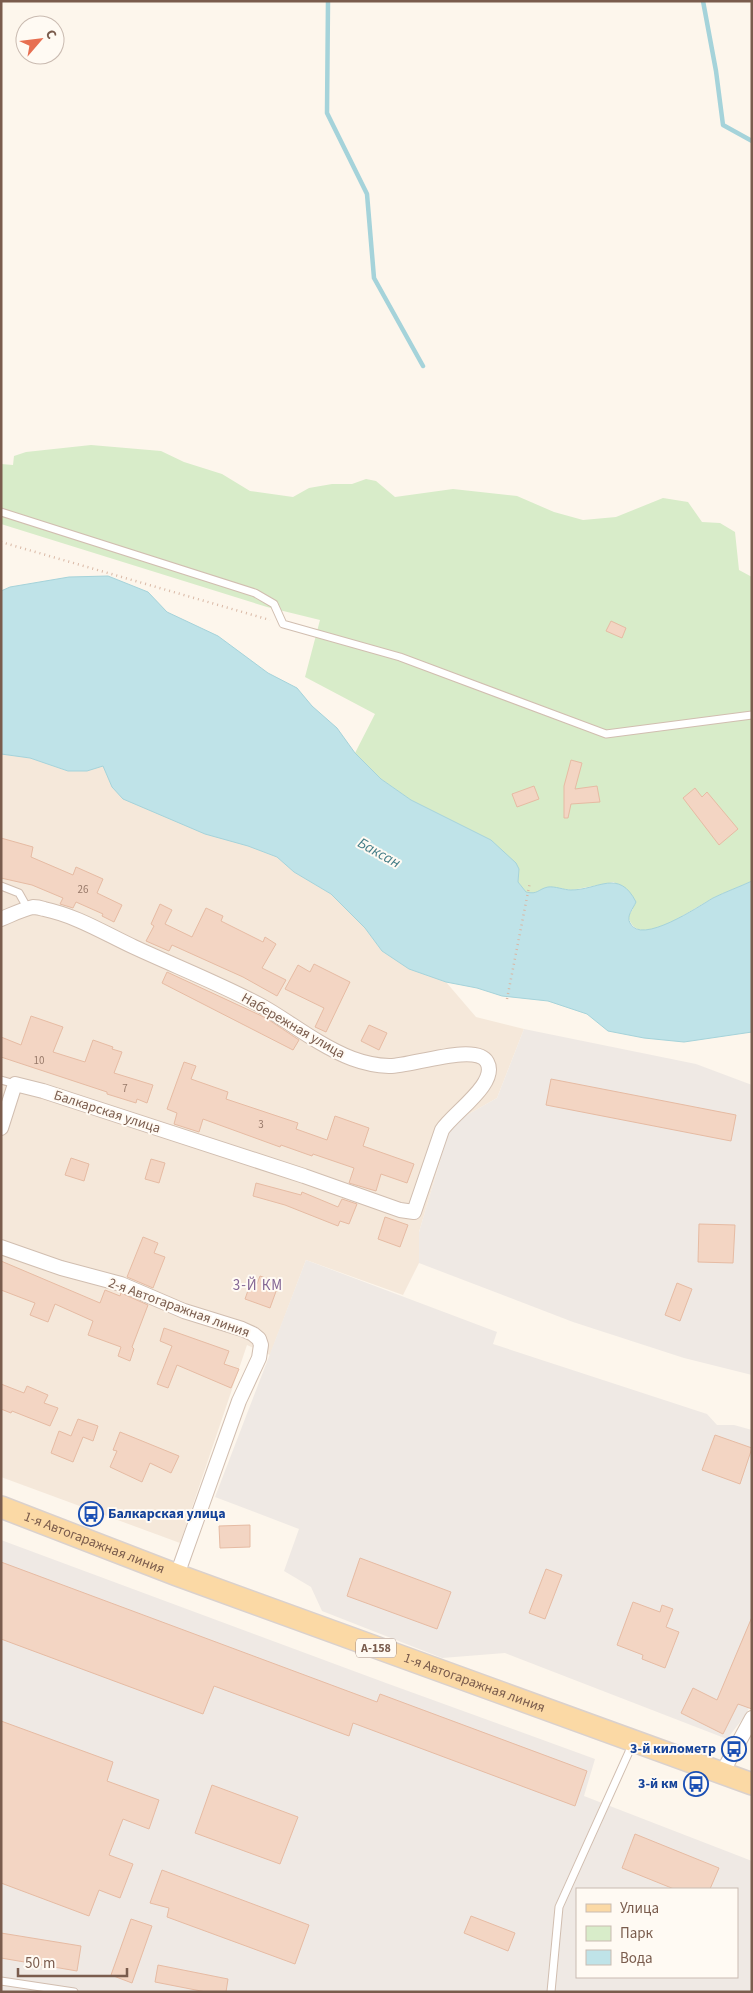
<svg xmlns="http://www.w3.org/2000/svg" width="753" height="1993" viewBox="0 0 753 1993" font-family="'Source Sans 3',sans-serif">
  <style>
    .residential { fill: #f5e8da }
    .industrial { fill: #efe9e4; fill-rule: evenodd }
    .green { fill: #d8ecc9 }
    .water { fill: #bfe3e8; stroke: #a5d3da }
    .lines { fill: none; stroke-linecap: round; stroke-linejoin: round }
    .stream { stroke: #a5d3da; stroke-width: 4.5 }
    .building { fill: #f3d5c3; stroke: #e6bba3 }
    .lane-casing { stroke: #d1beb0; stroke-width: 9 }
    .street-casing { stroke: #d1beb0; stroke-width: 16 }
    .primary-casing { stroke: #dad1cd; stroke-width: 24 }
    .path { stroke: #d9b8a5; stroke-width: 2.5; stroke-dasharray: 1 4; stroke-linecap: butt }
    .lane { stroke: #fff; stroke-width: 7 }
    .street { stroke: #fff; stroke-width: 14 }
    .primary { stroke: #fbd9a5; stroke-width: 21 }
    .labels { text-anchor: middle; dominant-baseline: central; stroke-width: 4; stroke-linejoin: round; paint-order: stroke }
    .number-label { font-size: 11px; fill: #987a6a }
    .shield { fill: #fffaf3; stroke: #a28b7f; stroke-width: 1 }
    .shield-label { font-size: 12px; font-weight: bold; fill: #7a5c4d }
    .street-label { font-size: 14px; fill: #7a5c4d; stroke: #fffaf3 }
    .transit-label { font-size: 14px; font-weight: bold; fill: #164399; stroke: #fffaf3; text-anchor: end }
    .water-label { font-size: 15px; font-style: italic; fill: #437c86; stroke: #fffaf3 }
    .neighbourhood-label { font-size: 15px; letter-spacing: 1px; fill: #846695; stroke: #fffaf3 }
  </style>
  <rect width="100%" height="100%" fill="#fdf6ec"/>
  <polygon class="residential" points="1,754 30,758 68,771 87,771 103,766 112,787 277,857 294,872 331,894 365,928 382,951 409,969 446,982 476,1017 524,1029 497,1098 451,1124 419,1232 419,1263 403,1295 306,1260 270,1355 247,1345 180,1543 1,1477"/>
  <g class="industrial">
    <polygon points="524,1029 696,1064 752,1085 752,1375 684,1358 573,1322 419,1263 419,1232 451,1124 497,1098"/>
    <polygon points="306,1260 497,1332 493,1344 707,1414 717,1425 734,1425 752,1430 752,1703 744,1717 727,1739 505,1653 442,1658 322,1611 311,1587 284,1571 299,1529 215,1497"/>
    <path d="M 1,1540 L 386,1683 L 595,1759 L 584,1796 L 752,1861 L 752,1992 L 1,1992 ZM 577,1889 L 737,1889 L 737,1977 L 577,1977 Z"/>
  </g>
  <path class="green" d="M 91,445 L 161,451 L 184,462 L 222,474 L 250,491 L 293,497 L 309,488 L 332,484 L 352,484 L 366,479 L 376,481 L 395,497 L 453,489 L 517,496 L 554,512 L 583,520 L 616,517 L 663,498 L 688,502 L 702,522 L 720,523 L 735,532 L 739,570 L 752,577 L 752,881 C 739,887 725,892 713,898 C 697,906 664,930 647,930 C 636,931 631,926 628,916 L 633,909 L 614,882 L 572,890 L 547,887 L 534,894 L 526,892 L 518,882 L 519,869 L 491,840 L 411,800 L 381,779 L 355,753 L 375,714 L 305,677 L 320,620 L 267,607 L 1,524 L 1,464 L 13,465 L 14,456 L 26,452 Z"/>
  <path class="water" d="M 108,576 L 148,592 L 167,612 L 218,636 L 268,673 L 297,688 L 312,706 L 337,728 L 355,753 L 381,779 L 411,800 L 491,840 L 516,863 L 519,869 L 518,882 L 526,892 C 538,895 538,889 548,887 C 555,886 564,890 571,890 C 598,890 619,868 636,902 C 633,909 626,916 630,923 C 641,946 699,906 713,898 C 725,892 739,887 752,881 L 752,1032 L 684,1042 L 644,1038 L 608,1031 L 587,1014 L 548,1001 L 502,996 L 477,988 L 446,982 L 409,969 L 382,951 L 365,928 L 331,894 L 294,872 L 277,857 L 248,846 L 205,834 L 123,799 L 112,787 L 103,766 L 87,771 L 68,771 L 30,758 L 1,754 L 1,591 L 10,587 L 69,577 Z"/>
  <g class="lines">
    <g class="stream">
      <polyline points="328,1 327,113 367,194 374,278 423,366"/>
      <polyline points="703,1 716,71 723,125 752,141"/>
    </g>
  </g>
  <g class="building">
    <polygon points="611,621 626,628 622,638 606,631"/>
    <polygon points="571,760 582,763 575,789 597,786 600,802 571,804 568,818 564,818 564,786"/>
    <polygon points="534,786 539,799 517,807 512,794"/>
    <polygon points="695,788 702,797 707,792 738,829 719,845 683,798"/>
    <polygon points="1,838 33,847 31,857 73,875 76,867 103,879 97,893 122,905 114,922 102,916 103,914 76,902 73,908 60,904 63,898 32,885 1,878"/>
    <polygon points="160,904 172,910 165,924 192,937 206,908 223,916 221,921 263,942 265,937 276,944 262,968 286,980 277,996 243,977 172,945 169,951 146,941 154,926 151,924"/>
    <polygon points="314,964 350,982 326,1032 315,1027 324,1008 285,989 298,965 310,972"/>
    <polygon points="167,972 266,1018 299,1040 293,1050 162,983"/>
    <polygon points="31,1016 63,1027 53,1052 85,1062 93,1040 113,1047 112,1049 122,1052 114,1073 153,1085 147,1103 137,1099 136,1103 107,1094 107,1092 1,1057 1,1037 21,1045"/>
    <polygon points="369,1025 387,1033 379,1050 361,1041"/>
    <polygon points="184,1062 196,1066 191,1079 228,1092 226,1099 298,1123 296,1129 327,1140 335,1116 369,1128 363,1146 414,1164 407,1183 381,1174 376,1191 349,1183 354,1168 313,1154 312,1156 281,1145 280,1147 203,1119 199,1132 174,1124 177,1113 167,1109"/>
    <polygon points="551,1079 736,1115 731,1141 546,1105"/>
    <polygon points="71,1158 89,1164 84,1181 65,1175"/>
    <polygon points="151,1159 165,1163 159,1183 145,1179"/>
    <polygon points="256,1183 301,1195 302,1192 338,1207 342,1199 357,1204 349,1224 340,1221 338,1226 285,1205 253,1196"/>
    <polygon points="385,1217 408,1225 400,1247 378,1239"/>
    <polygon points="699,1224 735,1225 733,1263 698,1262"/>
    <polygon points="143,1237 158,1243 154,1253 165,1257 153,1288 127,1277"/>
    <polygon points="1,1261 100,1303 105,1290 120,1296 121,1293 148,1305 132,1347 134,1349 130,1361 118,1356 121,1347 88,1335 93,1321 55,1304 48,1322 30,1315 35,1303 1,1290"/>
    <polygon points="260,1276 279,1283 270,1308 245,1299 251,1282 257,1284"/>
    <polygon points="677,1283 692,1289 680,1321 665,1315"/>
    <polygon points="164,1328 229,1351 224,1364 239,1369 231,1388 177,1365 168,1388 157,1384 172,1346 160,1341"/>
    <polygon points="1,1384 24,1393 27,1386 48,1395 44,1403 58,1408 50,1426 12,1411 11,1413 1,1409"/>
    <polygon points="78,1419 98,1426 93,1441 83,1437 73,1462 51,1453 59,1431 71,1436"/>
    <polygon points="120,1432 179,1456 171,1473 150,1463 142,1482 110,1467 117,1451 113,1450"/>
    <polygon points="715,1435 752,1448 740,1484 702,1470"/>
    <polygon points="250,1525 250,1547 220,1548 219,1526"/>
    <polygon points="360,1558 451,1592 437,1629 347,1596"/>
    <polygon points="1,1562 377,1702 380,1694 587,1771 575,1806 353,1723 349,1736 214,1686 203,1714 1,1639"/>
    <polygon points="546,1569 562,1575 545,1619 529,1613"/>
    <polygon points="633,1602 660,1612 662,1605 673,1609 666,1627 679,1632 665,1668 642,1659 643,1655 617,1645"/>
    <polygon points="752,1617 752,1709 738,1704 723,1734 681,1713 693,1688 717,1700"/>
    <polygon points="1,1721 113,1762 107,1781 159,1800 149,1829 123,1819 109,1855 133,1864 120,1898 99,1890 89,1916 1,1883"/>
    <polygon points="212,1785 298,1817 280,1864 195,1833"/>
    <polygon points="635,1834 719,1868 710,1889 674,1889 622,1868"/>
    <polygon points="162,1870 309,1925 295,1964 167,1917 169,1908 150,1903"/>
    <polygon points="471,1916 515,1933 508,1951 464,1933"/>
    <polygon points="131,1919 152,1926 132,1983 111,1975"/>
    <polygon points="1,1933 81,1946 77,1971 1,1958"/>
    <polygon points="158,1965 228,1979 226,1992 206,1992 155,1982"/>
  </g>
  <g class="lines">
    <defs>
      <g id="lane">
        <polyline points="1,512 255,593 274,604 283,624 400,657 606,734 752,715"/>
        <polyline points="1,886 19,893 28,909"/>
        <polyline points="1,1080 15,1084"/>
        <polyline points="1,1981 74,1992"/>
        <polyline points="551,1992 559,1907 633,1743"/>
      </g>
      <g id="street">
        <path d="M 1,919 C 11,915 23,909 33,907 C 36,907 41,908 44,909 C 77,916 104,933 134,947 C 175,966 218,983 258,1004 C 279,1015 298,1030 319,1042 C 341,1055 362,1065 389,1066 C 409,1067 476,1042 487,1062 C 499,1083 453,1113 442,1130 L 414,1212 L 400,1210 L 304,1176 L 43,1091 L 15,1084 L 1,1128"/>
        <polyline points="1,1247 61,1268 121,1284 184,1311 242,1329 253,1334 259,1339 261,1345 259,1358 239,1401 177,1575"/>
        <polyline points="722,1773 752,1718"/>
      </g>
      <g id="primary">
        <path id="s1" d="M 1,1507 L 177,1575 L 752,1784"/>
      </g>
    </defs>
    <use href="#lane" class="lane-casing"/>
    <use href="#street" class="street-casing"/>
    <use href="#primary" class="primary-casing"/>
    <g class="path">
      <polyline points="1,542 270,620"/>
      <polyline points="507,999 530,882"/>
    </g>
    <use href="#lane" class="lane"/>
    <use href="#street" class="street"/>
    <use href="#primary" class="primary"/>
  </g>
  <defs>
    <symbol id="bus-ring" viewBox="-11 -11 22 22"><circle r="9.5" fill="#fffaf3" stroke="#1a4fb4" stroke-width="1.5"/><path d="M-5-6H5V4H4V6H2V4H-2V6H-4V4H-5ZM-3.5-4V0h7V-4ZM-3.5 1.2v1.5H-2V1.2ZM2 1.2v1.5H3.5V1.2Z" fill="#1a4fb4"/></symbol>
  </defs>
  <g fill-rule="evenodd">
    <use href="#bus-ring" x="77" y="1500" width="28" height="28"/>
    <use href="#bus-ring" x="720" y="1735" width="28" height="28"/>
    <use href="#bus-ring" x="682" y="1770" width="28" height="28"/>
  </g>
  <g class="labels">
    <g class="number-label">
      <text x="83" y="889">26</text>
      <text x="39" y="1060">10</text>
      <text x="125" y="1088">7</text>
      <text x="261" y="1124">3</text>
    </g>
    <rect class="shield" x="356" y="1638.5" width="40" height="19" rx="4"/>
    <g class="shield-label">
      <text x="376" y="1648">А-158</text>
    </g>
    <g class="street-label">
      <text transform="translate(293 1026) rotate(30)">Набережная улица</text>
      <text transform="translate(107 1112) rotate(18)">Балкарская улица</text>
      <text transform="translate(179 1308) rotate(20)">2-я Автогаражная линия</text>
      <text stroke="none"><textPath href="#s1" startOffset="100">1-я Автогаражная линия</textPath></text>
      <text stroke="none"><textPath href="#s1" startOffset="505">1-я Автогаражная линия</textPath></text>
    </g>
    <g class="transit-label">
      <text x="108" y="1514" text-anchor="start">Балкарская улица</text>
      <text x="716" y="1749">3-й километр</text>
      <text x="678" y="1784">3-й км</text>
    </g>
    <g class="water-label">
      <text transform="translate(379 853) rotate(29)">Баксан</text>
    </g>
    <g class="neighbourhood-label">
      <text x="258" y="1285">3-Й КМ</text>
    </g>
  </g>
  <rect width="753" height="1993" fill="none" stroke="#7a5c4d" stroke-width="5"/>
  <rect x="576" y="1888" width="162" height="90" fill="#fffaf3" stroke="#cabbb1"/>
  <rect x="586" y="1904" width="25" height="8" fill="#fbd9a5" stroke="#cabbb1"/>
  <text x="620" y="1913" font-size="15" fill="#7a5c4d">Улица</text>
  <rect x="586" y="1926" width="25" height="15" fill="#d8ecc9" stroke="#cabbb1"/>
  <text x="620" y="1938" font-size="15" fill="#7a5c4d">Парк</text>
  <rect x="586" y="1950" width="25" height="15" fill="#bfe3e8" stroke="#cabbb1"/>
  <text x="620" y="1963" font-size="15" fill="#7a5c4d">Вода</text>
  <g transform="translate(40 40) rotate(62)"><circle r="24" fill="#fffaf3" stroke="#cabbb1"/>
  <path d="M0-4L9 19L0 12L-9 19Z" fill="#e76f51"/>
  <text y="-8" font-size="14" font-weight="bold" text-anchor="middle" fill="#7a5c4d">С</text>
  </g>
  <path d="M18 1968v8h109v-8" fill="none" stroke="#7a5c4d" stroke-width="2.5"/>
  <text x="25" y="1968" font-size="15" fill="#7a5c4d" stroke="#fffaf3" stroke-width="4" paint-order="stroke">50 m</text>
</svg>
